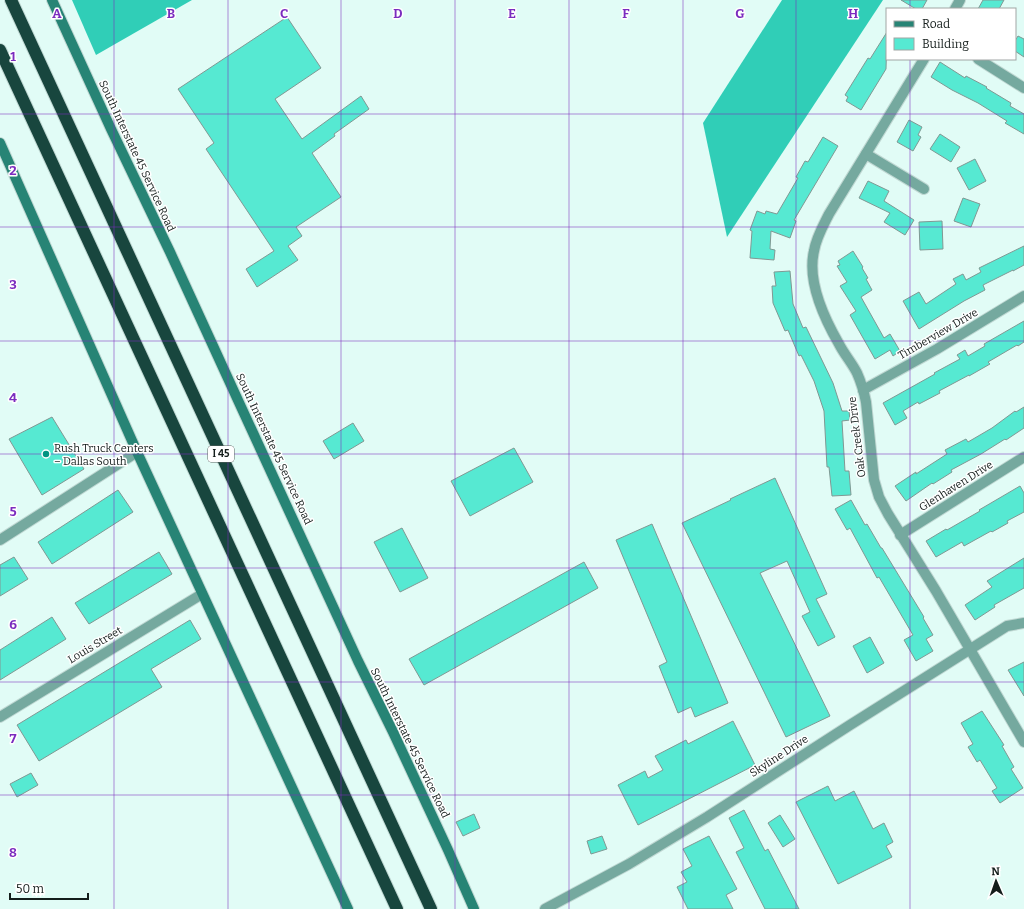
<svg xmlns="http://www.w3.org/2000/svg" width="1024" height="909" viewBox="0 0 1024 909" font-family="Bitter,serif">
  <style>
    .forest { fill: #30ceb7 }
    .building { fill: #56e9d2; stroke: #809893 }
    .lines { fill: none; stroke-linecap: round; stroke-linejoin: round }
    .minor-casing { stroke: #c0d8d3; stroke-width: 12 }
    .secondary-casing { stroke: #c0d8d3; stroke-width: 12 }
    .motorway-casing { stroke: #c0d8d3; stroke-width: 14 }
    .minor { stroke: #75a99f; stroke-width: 10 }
    .secondary { stroke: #278475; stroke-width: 10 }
    .motorway { stroke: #18463e; stroke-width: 12 }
    .grid { fill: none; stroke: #7b2cbf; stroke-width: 1; stroke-opacity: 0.55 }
    .poi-dot { fill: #019482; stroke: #fff; stroke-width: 1.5 }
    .labels { text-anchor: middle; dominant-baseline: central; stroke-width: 3; stroke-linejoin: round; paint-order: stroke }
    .shield { fill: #fff; stroke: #5a615f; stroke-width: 1 }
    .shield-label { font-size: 10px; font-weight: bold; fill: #141d1b }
    .street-label { font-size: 11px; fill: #141d1b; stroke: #fff }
    .poi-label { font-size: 11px; fill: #141d1b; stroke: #fff; text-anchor: start }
    .grid-label { font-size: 13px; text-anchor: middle; font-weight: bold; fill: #7b2cbf; stroke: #fff; stroke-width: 3; stroke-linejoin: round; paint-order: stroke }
  </style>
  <rect width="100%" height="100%" fill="#e1fcf6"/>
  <g class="forest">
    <polygon points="72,0 192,0 96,55"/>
    <polygon points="782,0 883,0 727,237 703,123"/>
  </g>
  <g class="building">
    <polygon points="901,0 927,0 922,9 916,9"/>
    <polygon points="983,0 1004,0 999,9 978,9"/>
    <polygon points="287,17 321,68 275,99 302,139 361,96 369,109 334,134 335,136 312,153 341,197 296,227 302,236 288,246 298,260 257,287 246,269 274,251 206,149 214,143 178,89"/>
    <polygon points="887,32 886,69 861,110 846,101 848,97 845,95 868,58 870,59"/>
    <polygon points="1018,36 1024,39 1024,57 1015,51 1015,41"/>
    <polygon points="940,62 965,78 966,76 987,87 986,88 1011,103 1010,106 1024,114 1024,134 1005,123 1007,121 978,103 952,90 931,77"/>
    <polygon points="909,120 922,127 918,135 921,137 913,151 897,142"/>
    <polygon points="940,134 960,147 951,162 930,149"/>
    <polygon points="823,137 838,146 794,220 796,221 790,238 771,231 770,249 775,250 774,260 750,258 752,231 750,230 757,211 765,214 766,211 777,214 798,178 796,177 805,161 808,162"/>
    <polygon points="975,159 986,181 969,190 957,168"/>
    <polygon points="868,181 889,191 884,201 914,220 905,235 884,222 890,213 859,198"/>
    <polygon points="963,198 980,204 971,227 954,221"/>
    <polygon points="942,221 943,249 920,250 919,222"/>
    <polygon points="1024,246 1024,265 1013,271 1013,270 983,285 985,290 964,301 919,329 903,301 919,292 926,304 956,284 953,279 963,274 966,280 981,272 979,268"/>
    <polygon points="853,251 863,267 862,268 868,278 866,279 872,290 861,297 884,338 890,334 900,351 893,356 890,350 875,359 850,315 856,311 840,286 847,282 837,266 840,265 838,261"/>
    <polygon points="790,271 793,304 803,328 806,327 833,383 842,411 849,411 850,420 842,421 845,471 849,471 851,495 832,496 829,467 827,467 824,411 814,381 801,355 799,356 788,330 785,331 773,303 772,286 776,286 774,272"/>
    <polygon points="1024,321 1024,342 1018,346 1017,345 988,362 990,364 969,376 969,375 939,391 940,393 919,404 918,402 903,411 907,418 895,425 883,403 935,374 934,373 960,359 957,355 965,350 968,356 985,346 984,344"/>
    <polygon points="1024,407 1024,428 1006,440 1005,439 981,454 951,470 952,472 933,484 932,483 906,501 895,486 916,472 916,474 947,454 945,450 966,439 968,442 992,428 1015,411 1016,412"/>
    <polygon points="52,417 84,469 42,495 9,439"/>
    <polygon points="353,423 364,441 334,459 323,441"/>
    <polygon points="514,448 533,482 470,516 451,481"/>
    <polygon points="775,478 827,594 816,599 835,637 818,646 802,616 810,612 787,561 760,573 830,716 786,737 682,523 731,500 730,499"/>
    <polygon points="1020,486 1024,493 1024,512 1007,521 1008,523 992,532 991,531 964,546 962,542 936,557 926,541 946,529 947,530 980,511 979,510"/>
    <polygon points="118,490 133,512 52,564 38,542"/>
    <polygon points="851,500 865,525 867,524 881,548 882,548 924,617 923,618 933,635 926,639 933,651 916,661 904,640 913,635 879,577 877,578 850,528 847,530 835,509"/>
    <polygon points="652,524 728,703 695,717 691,707 678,713 659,666 667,662 616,540"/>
    <polygon points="402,528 428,578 400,592 374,542"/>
    <polygon points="159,552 172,574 89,624 75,603"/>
    <polygon points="14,557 28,579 0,596 0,565"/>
    <polygon points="1024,558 1024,588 994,605 995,607 975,620 965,605 992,587 987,581"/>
    <polygon points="584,562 598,588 424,685 409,659"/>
    <polygon points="52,617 66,639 0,680 0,650"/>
    <polygon points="190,620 201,639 151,669 162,687 39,761 17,725"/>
    <polygon points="870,637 884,663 867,673 853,646"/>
    <polygon points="1024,662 1024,696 1008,670"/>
    <polygon points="982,711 1004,745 1002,746 1014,767 1011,769 1023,788 1000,803 992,791 997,788 980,760 977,762 968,747 973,744 961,723"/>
    <polygon points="733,721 755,765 638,825 618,785 645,771 648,778 663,770 655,756 686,740 688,744"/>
    <polygon points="31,773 38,785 17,797 10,784"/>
    <polygon points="828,786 835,801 854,791 873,829 884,823 893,842 886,846 892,857 838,884 796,802"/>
    <polygon points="744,810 765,851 768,849 799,909 765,909 736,852 744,848 729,818"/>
    <polygon points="474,814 480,828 463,836 456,822"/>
    <polygon points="780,815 795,839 783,847 768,823"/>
    <polygon points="602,836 607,849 591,854 587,841"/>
    <polygon points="709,836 737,889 726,895 733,909 688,909 677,887 687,882 681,872 692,866 683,849"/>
  </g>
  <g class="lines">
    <defs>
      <g id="minor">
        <polyline points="955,9 960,0"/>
        <path d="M 924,59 L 829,214 C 823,226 816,238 814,251 C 807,281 824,318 839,344 C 844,354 852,363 857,373 C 861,382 864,392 866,402 L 874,480 L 879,497 L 888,514 L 936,591 L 1024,742"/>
        <polyline points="978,59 1024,88"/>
        <polyline points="866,154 924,189"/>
        <polyline points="863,390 937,349 1024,296"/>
        <polyline points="900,535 1024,457"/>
        <polyline points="0,540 137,452"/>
        <polyline points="0,717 202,594"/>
        <polyline points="545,909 629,864 707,817 850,725 1007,626 1024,623"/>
      </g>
      <g id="secondary">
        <polyline points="52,0 111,129 170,252 242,409 358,661 393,732 448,850 474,909"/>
        <polyline points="0,143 137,452 348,909"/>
      </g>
      <g id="motorway">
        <polyline points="11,0 431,909"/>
        <polyline points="0,50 397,909"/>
      </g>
    </defs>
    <use href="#minor" class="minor-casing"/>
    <use href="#secondary" class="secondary-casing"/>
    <use href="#motorway" class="motorway-casing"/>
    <use href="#minor" class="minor"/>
    <use href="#secondary" class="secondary"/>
    <use href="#motorway" class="motorway"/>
  </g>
  <path class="grid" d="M 114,0 L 114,909M 228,0 L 228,909M 341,0 L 341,909M 455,0 L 455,909M 569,0 L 569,909M 683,0 L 683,909M 796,0 L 796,909M 910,0 L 910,9M 910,59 L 910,909M 0,114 L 1024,114M 0,227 L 1024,227M 0,341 L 1024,341M 0,454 L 1024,454M 0,568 L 1024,568M 0,682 L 1024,682M 0,795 L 1024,795"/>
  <circle class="poi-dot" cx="46" cy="454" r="4"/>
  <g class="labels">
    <rect class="shield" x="208" y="446" width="26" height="16" rx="3"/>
    <g class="shield-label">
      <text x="221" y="454">I 45</text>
    </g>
    <g class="street-label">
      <text transform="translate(137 156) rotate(65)">South Interstate 45 Service Road</text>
      <text transform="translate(938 334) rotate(-30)">Timberview Drive</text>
      <text transform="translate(857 437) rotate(-97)">Oak Creek Drive</text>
      <text transform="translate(274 449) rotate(65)">South Interstate 45 Service Road</text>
      <text transform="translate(956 486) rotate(-32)">Glenhaven Drive</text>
      <text transform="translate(95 645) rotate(-31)">Louis Street</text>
      <text transform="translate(410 743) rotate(64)">South Interstate 45 Service Road</text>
      <text transform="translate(779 756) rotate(-33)">Skyline Drive</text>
    </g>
    <g class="poi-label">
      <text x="54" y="448">Rush Truck Centers<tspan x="54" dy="13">– Dallas South</tspan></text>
    </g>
  </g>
  <g class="grid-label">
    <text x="57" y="18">A</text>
    <text x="171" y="18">B</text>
    <text x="284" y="18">C</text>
    <text x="398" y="18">D</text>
    <text x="512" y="18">E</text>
    <text x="626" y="18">F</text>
    <text x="740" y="18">G</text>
    <text x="853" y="18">H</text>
    <text x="13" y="61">1</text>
    <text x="13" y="175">2</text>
    <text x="13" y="289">3</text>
    <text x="13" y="402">4</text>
    <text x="13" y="516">5</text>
    <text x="13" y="629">6</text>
    <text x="13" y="743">7</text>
    <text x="13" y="857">8</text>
  </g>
  <rect x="886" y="8" width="130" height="52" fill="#ffffff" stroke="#a1a5a4"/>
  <rect x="894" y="21" width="20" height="6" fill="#278475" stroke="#a1a5a4"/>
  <text x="922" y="28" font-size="12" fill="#141d1b">Road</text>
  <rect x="894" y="38" width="20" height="12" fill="#56e9d2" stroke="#a1a5a4"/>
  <text x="922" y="48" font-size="12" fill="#141d1b">Building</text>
  <g transform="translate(996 881) rotate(358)" stroke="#ffffff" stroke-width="3" paint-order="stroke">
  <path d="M0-3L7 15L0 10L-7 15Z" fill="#141d1b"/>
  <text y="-6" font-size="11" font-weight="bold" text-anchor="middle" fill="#141d1b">N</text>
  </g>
  <path d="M10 893v6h78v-6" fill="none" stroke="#141d1b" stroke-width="2"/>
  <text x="16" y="893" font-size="12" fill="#141d1b" stroke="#ffffff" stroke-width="3" paint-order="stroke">50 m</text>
</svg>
